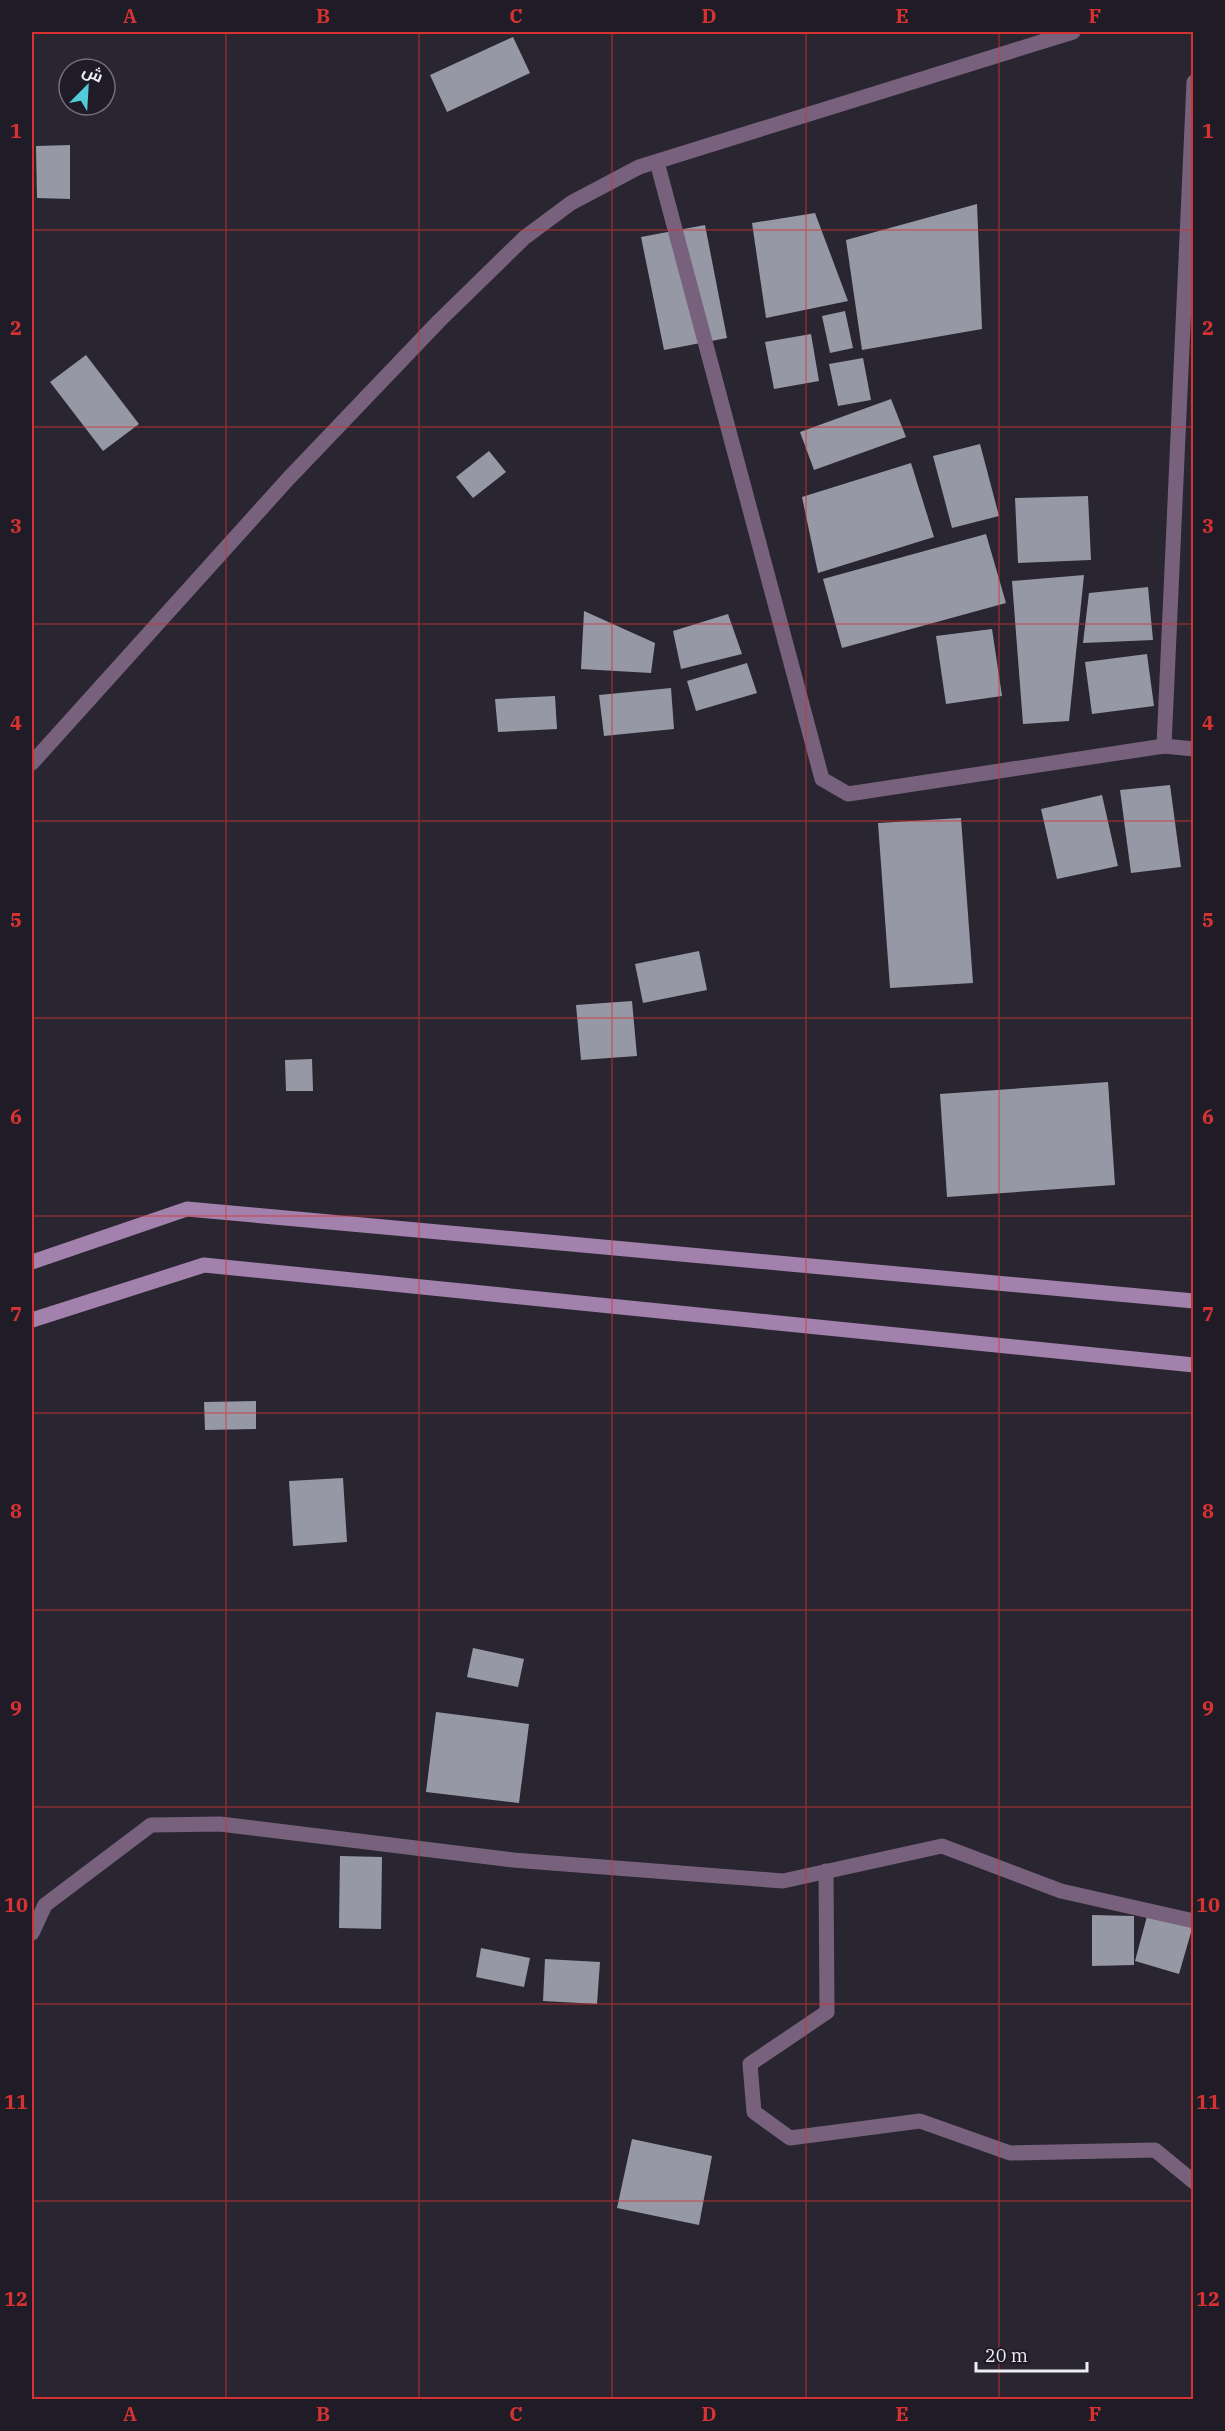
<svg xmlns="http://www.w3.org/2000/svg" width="1225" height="2431" viewBox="0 0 1225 2431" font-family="'IBM Plex Serif',Cairo,serif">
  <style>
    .building { fill: #9698a6 }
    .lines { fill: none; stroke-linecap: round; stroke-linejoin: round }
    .street { stroke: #77617d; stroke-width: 15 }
    .secondary { stroke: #a381ad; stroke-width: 15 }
    .grid { fill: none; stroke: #d73232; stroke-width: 1.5; stroke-opacity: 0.55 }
    .neatline { fill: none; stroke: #d73232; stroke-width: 2 }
    .grid-label { font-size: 20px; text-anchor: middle; font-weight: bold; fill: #d73232 }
  </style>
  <rect width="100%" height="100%" fill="#292631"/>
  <g class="building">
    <polygon points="513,37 530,73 447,112 430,75"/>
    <polygon points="70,145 70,199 37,198 36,146"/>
    <polygon points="977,204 982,329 862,350 846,240"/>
    <polygon points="815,213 848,301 766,318 752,223"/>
    <polygon points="705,225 727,338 664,350 641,237"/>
    <polygon points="845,311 853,348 830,353 822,316"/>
    <polygon points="811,334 819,381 774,389 765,342"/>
    <polygon points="86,355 139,424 103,451 50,382"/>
    <polygon points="863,358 871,400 838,406 829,364"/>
    <polygon points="891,399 906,437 814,470 800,432"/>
    <polygon points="980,444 999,516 952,528 933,456"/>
    <polygon points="489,451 506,472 473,498 456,477"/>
    <polygon points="911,463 934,537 818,573 802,497"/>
    <polygon points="1088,496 1091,560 1018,563 1015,498"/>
    <polygon points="986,534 1006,603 842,648 823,579"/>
    <polygon points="1084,575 1069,721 1023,724 1012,581"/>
    <polygon points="1148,587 1153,640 1083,643 1089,593"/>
    <polygon points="584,611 655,643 651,673 581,669"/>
    <polygon points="728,614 742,654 681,669 673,631"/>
    <polygon points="992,629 1002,696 946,704 936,636"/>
    <polygon points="1147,654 1154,706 1092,714 1085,662"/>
    <polygon points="747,663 757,693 696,711 687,681"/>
    <polygon points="671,688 674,729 604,736 599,695"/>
    <polygon points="555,696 557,729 498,732 495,699"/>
    <polygon points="1170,785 1181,867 1131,873 1120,790"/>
    <polygon points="1102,795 1118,866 1057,879 1041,809"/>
    <polygon points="961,818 973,983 890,988 878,823"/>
    <polygon points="699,951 707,990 643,1003 635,964"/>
    <polygon points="632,1001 637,1056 581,1060 576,1005"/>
    <polygon points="312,1059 313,1091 286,1091 285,1060"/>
    <polygon points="1108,1082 1115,1185 947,1197 940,1094"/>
    <polygon points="256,1401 256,1429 205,1430 204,1402"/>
    <polygon points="343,1478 347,1542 293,1546 289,1481"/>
    <polygon points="473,1648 524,1659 518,1687 467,1677"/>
    <polygon points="436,1712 529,1724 519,1803 426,1792"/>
    <polygon points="340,1856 382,1857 381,1929 339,1928"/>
    <polygon points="1150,1905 1194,1922 1179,1974 1135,1961"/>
    <polygon points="1092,1915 1134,1916 1134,1965 1092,1966"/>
    <polygon points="481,1948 530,1958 524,1987 476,1977"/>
    <polygon points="545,1959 600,1962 597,2004 543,2001"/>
    <polygon points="632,2139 712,2156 699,2225 617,2208"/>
  </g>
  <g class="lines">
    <g class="street">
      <polyline points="1194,82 1164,746 1194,749"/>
      <polyline points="657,162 822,779 848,794 1164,746"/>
      <polyline points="32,763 288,479 439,321 524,238 571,203 639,167 1073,32"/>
      <polyline points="826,1871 827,2012 750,2064 754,2112 790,2138 920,2121 1010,2153 1155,2150 1194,2182"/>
      <polyline points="32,1933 45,1905 151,1825 220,1824 513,1860 783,1881 942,1846 1061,1891 1194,1921"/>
    </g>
    <g class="secondary">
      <polyline points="32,1262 187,1209 1194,1301"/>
      <polyline points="32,1320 204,1265 1194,1365"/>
    </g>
  </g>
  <path class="grid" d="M 226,32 L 226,2400M 419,32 L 419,2400M 612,32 L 612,2400M 806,32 L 806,2400M 999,32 L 999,2400M 32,230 L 1194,230M 32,427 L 1194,427M 32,624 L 1194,624M 32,821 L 1194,821M 32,1018 L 1194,1018M 32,1216 L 1194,1216M 32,1413 L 1194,1413M 32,1610 L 1194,1610M 32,1807 L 1194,1807M 32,2004 L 1194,2004M 32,2201 L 1194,2201"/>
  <rect width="1225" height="2431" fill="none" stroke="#201c27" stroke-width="66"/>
  <g transform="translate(87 87) rotate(24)"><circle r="28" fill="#201c27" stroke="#737079" stroke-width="1.5"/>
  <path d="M0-4.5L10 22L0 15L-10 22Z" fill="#52cbd9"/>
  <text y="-9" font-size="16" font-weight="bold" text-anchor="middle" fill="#efedf4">ش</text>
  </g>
  <path d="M976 2362v9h111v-9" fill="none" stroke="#efedf4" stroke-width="3"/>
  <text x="985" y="2362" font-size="18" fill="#efedf4" stroke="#201c27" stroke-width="4.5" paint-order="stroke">20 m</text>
  <rect x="33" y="33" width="1159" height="2365" class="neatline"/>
  <g class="grid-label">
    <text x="130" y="23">A</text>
    <text x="323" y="23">B</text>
    <text x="516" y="23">C</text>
    <text x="709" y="23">D</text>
    <text x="902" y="23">E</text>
    <text x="1095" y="23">F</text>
    <text x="16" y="138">1</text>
    <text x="1208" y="138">1</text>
    <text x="16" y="335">2</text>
    <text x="1208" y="335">2</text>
    <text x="16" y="533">3</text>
    <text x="1208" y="533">3</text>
    <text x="16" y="730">4</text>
    <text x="1208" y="730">4</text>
    <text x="16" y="927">5</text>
    <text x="1208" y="927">5</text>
    <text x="16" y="1124">6</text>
    <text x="1208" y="1124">6</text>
    <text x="16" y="1321">7</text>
    <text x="1208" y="1321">7</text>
    <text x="16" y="1518">8</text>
    <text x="1208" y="1518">8</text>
    <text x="16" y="1715">9</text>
    <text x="1208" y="1715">9</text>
    <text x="16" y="1912">10</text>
    <text x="1208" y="1912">10</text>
    <text x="16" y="2109">11</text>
    <text x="1208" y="2109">11</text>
    <text x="16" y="2306">12</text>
    <text x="1208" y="2306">12</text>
    <text x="130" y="2421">A</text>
    <text x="323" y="2421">B</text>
    <text x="516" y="2421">C</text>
    <text x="709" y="2421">D</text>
    <text x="902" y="2421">E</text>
    <text x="1095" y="2421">F</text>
  </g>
</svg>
